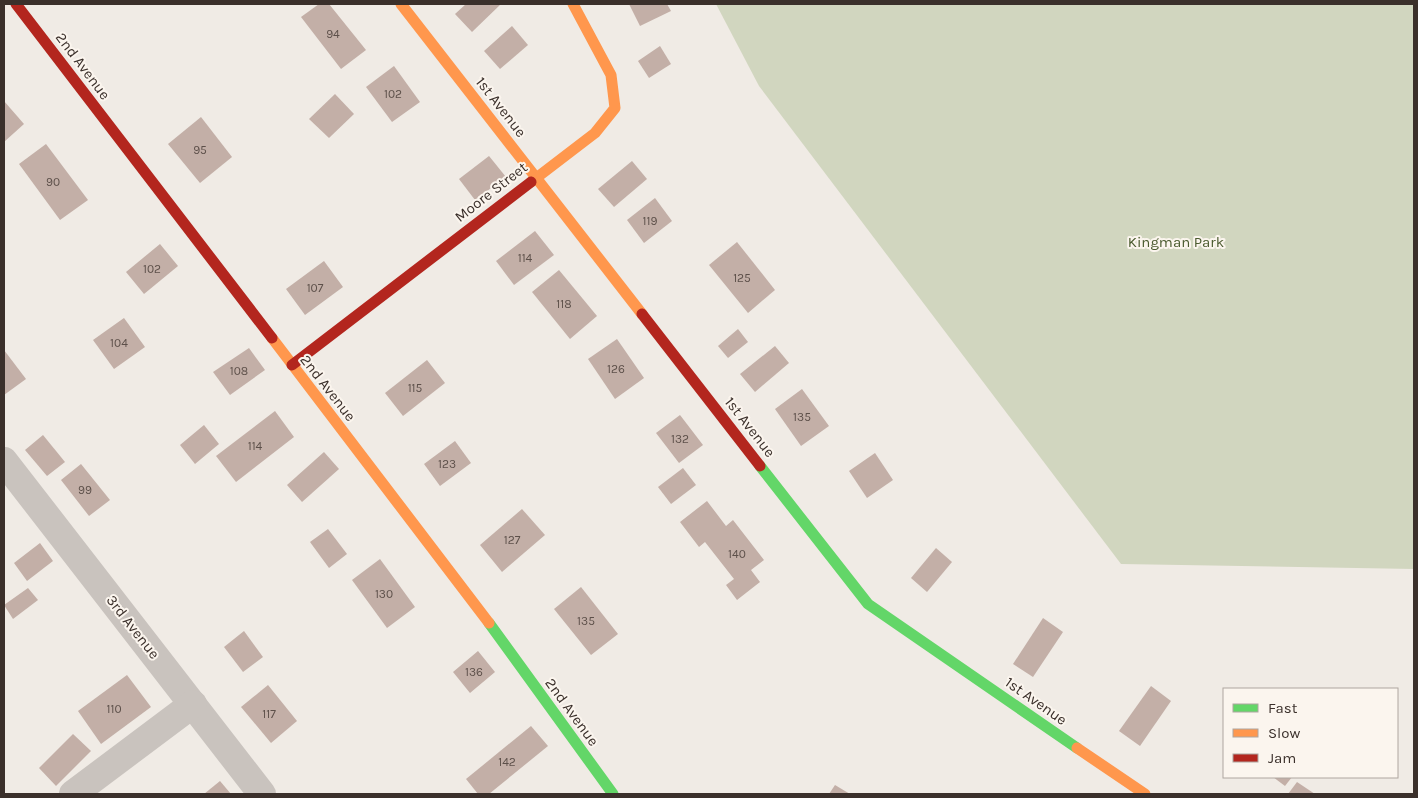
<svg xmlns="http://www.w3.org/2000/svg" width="1418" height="798" viewBox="0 0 1418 798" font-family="Karla,sans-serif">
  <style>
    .green { fill: #d1d6bf }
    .building { fill: #c3afa7 }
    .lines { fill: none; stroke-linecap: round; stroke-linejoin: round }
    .street { stroke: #c9c3be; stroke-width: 28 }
    .fast { stroke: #63d668; stroke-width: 11 }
    .slow { stroke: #ff974d; stroke-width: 11 }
    .jam { stroke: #b3261e; stroke-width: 11 }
    .labels { text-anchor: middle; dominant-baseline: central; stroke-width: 4; stroke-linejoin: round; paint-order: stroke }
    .number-label { font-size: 12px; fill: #5d504a }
    .street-label { font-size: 15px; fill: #3b302b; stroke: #fbf5ee }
    .park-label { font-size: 15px; fill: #4a5a2e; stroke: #fbf5ee }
  </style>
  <rect width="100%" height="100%" fill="#f0ebe5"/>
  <polygon class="green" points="716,4 1414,4 1414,569 1121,564 759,86"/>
  <g class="building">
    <polygon points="319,4 329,4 366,50 341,69 301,17"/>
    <polygon points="466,4 501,4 472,32 455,14"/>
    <polygon points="629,4 667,4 671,11 640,26"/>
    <polygon points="512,26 528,45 500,69 484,51"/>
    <polygon points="660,46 671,64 649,78 638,61"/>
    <polygon points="394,66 420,102 392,122 366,87"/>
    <polygon points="335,94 354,114 329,138 309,119"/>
    <polygon points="4,101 24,124 4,142"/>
    <polygon points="201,117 232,157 200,183 168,144"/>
    <polygon points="46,144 88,200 60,220 19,164"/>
    <polygon points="489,156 506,177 475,200 459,179"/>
    <polygon points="632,161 647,179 614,207 598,189"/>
    <polygon points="655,198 672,221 644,243 627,220"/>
    <polygon points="535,231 554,255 514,285 496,261"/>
    <polygon points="737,242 775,290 748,313 709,265"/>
    <polygon points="160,244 178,266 144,294 126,272"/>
    <polygon points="324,261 343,287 305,315 286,289"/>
    <polygon points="559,270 597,316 570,339 532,292"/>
    <polygon points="124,318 145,347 114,369 93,340"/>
    <polygon points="738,329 748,342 728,358 718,346"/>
    <polygon points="617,339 644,378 615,399 588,359"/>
    <polygon points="775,346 789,363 755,392 740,374"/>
    <polygon points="249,348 265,370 230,395 213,372"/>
    <polygon points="4,350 26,379 4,395"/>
    <polygon points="427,360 445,383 403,416 385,393"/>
    <polygon points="802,389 829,426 801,446 775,409"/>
    <polygon points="275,411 294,437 236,482 216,456"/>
    <polygon points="680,415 703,445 679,463 656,433"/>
    <polygon points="204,425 219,444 195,464 180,445"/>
    <polygon points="43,435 65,462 47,476 25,450"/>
    <polygon points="455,441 471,463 440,486 424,464"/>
    <polygon points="324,452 339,469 302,502 287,485"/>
    <polygon points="875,453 893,480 867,498 849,471"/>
    <polygon points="81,464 110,500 89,516 61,480"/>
    <polygon points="683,468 696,485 671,504 658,487"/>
    <polygon points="707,501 726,526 733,520 764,560 751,570 760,582 737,600 726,585 734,579 705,542 699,547 680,522"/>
    <polygon points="522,509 545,535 502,572 480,545"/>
    <polygon points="328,529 347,554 329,568 310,542"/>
    <polygon points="40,543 53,561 27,581 14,563"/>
    <polygon points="936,548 952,562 927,592 911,578"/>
    <polygon points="380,559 415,607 387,628 352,580"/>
    <polygon points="581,587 618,634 591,655 554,609"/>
    <polygon points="28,588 38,600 13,619 4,605"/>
    <polygon points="1043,618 1063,632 1033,677 1013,664"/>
    <polygon points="244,631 263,657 243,672 224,647"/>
    <polygon points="478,651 495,672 470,693 453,672"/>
    <polygon points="127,675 151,707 101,744 78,711"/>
    <polygon points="268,685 297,721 271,743 241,707"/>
    <polygon points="1151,686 1171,701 1140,746 1119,731"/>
    <polygon points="531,726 548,746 489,794 478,794 466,779"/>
    <polygon points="73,734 91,751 56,786 39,768"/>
    <polygon points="1273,777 1292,777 1285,786"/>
    <polygon points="220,781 231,794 204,794"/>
    <polygon points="1297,782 1315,794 1288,794"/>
    <polygon points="835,785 850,794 829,794"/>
  </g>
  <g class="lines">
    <g class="street">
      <polyline points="4,461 262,794"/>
      <polyline points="73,794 193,704"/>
    </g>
    <g class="fast">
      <polyline points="760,466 868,604 1077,748"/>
      <polyline points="489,623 613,794"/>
    </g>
    <g class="slow">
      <polyline points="401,4 642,314"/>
      <polyline points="531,182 595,133 615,108 611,75 573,4"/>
      <polyline points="272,338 489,623"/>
      <polyline points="1077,748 1145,794"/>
    </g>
    <g class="jam">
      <polyline points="16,4 272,338"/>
      <polyline points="642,314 760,466"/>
      <polyline points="292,365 531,182"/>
    </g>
  </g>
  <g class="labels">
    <g class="number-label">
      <text x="333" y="34">94</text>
      <text x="393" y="94">102</text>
      <text x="200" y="150">95</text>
      <text x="53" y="182">90</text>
      <text x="650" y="221">119</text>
      <text x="525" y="258">114</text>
      <text x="152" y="269">102</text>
      <text x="742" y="278">125</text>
      <text x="315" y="288">107</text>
      <text x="564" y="304">118</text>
      <text x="119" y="343">104</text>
      <text x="616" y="369">126</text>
      <text x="239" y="371">108</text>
      <text x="415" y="388">115</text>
      <text x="802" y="417">135</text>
      <text x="680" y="439">132</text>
      <text x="255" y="446">114</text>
      <text x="447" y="464">123</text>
      <text x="85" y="490">99</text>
      <text x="512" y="540">127</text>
      <text x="737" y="554">140</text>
      <text x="384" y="594">130</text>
      <text x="586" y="621">135</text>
      <text x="474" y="672">136</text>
      <text x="114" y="709">110</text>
      <text x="269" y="714">117</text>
      <text x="507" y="762">142</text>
    </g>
    <g class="street-label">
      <text transform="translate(83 66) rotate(53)">2nd Avenue</text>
      <text transform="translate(501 107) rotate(52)">1st Avenue</text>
      <text transform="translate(491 192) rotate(-38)">Moore Street</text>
      <text transform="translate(328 388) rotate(52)">2nd Avenue</text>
      <text transform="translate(750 427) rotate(52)">1st Avenue</text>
      <text transform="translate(133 627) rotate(52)">3rd Avenue</text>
      <text transform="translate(1036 701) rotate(35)">1st Avenue</text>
      <text transform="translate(572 712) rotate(54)">2nd Avenue</text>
    </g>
    <g class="park-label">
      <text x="1176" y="242">Kingman Park</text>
    </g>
  </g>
  <rect width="1418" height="798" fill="none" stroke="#3b302b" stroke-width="10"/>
  <rect x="1223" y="688" width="175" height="90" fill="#fbf5ee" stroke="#aea6a0"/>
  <rect x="1233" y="704" width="25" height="8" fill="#63d668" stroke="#aea6a0"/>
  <text x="1268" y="713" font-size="15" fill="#3b302b">Fast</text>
  <rect x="1233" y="729" width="25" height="8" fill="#ff974d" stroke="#aea6a0"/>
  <text x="1268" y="738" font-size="15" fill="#3b302b">Slow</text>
  <rect x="1233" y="754" width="25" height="8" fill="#b3261e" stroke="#aea6a0"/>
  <text x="1268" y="763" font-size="15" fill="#3b302b">Jam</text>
</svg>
